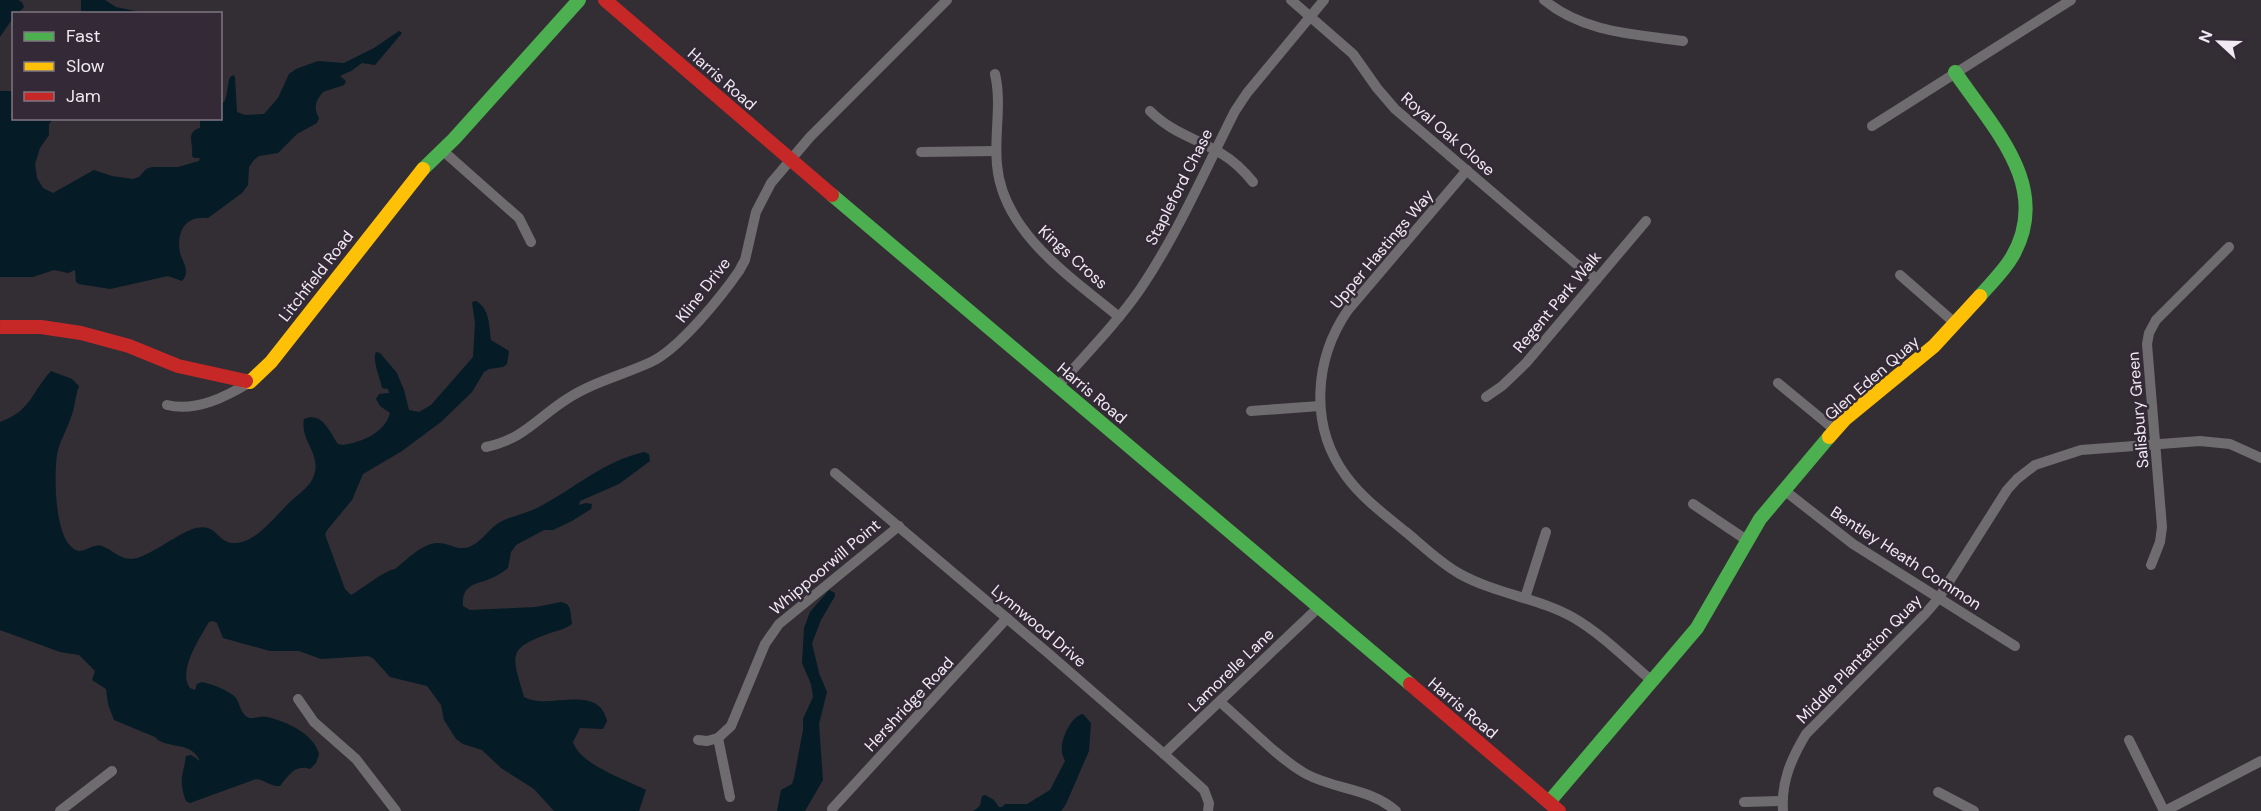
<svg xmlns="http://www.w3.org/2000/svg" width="2261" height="811" viewBox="0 0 2261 811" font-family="'DM Sans',sans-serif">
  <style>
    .water { fill: #051b25 }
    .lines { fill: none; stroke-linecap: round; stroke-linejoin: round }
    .street { stroke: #6f6c70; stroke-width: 10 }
    .fast { stroke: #4caf50; stroke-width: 14 }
    .slow { stroke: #ffc107; stroke-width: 14 }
    .jam { stroke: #c62828; stroke-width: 14 }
    .labels { text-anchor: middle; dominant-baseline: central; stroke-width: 5; stroke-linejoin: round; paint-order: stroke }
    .street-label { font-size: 16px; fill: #f0eaf2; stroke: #342a37 }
  </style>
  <rect width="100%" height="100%" fill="#332d34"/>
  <g class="water">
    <polygon points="0,0 18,0 22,2 24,7 18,13 14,14 13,18 0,37"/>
    <polygon points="81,0 105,0 116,7 145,13 81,13"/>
    <path d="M 399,31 L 402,33 L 375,65 L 362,63 L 351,71 L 340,76 L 346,81 L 344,85 L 323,92 C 316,100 313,108 319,118 L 317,123 L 297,134 L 278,153 L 259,156 L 254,160 L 249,167 L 248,185 L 242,193 L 208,218 C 185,215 176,232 180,253 C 182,259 186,266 186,272 C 186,276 184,278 182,281 L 168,276 L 110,289 L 79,284 L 76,282 L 75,270 L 68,273 L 54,270 L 33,277 L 0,277 L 0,91 L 13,91 L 14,118 L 53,119 L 49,124 L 49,135 L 40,148 L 35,164 L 37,178 L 43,188 L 53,193 L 94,170 L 112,176 L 133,179 L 139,177 L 146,169 L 152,167 L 178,167 L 199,161 L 200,158 L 194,158 L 192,156 C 194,144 185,132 200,128 L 200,119 L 220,118 L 221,102 L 224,102 C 228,95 227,85 230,77 L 234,75 L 235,78 L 237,112 L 245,115 L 264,114 L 278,98 L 289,74 L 296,69 L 318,61 L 344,63 L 374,48 Z"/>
    <path d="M 476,301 C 490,309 489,326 491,340 L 509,351 L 507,364 L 503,367 L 489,369 L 484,372 L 472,392 L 441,422 L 402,451 L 363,474 L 352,500 L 328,529 L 325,534 L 327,540 L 345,589 L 351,595 C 362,589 385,570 395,569 C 407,560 421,544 437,543 C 446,542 455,549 464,548 C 478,547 487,531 497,524 C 509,516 526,514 539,507 C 575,488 604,461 644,452 L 649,454 L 650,461 L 619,484 L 580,501 L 579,505 L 586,503 L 592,504 L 591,509 L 572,521 L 553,530 L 544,530 L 516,545 L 511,552 L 508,568 C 504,571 500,574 496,576 C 479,585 461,582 463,606 L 470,610 L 536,607 L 561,602 L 567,604 L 570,609 L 572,624 C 565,629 557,631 550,633 C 506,649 512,655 524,697 C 548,711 598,682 607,721 L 603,729 L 580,728 L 573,742 C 580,765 627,780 646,790 L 639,811 L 554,811 L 534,789 L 501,768 L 482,750 L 463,744 L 456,739 L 444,720 L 441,705 L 427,686 L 390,677 L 373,658 L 368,656 L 321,659 L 299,651 L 270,651 L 223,638 L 217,623 L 213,621 L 209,622 C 201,636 177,671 190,688 L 195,690 L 197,684 L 202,682 C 211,684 229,690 236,698 C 240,704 241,715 249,718 C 254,719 261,715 267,717 C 286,721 314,734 319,754 L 316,763 L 310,769 C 295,764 289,775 280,786 C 270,787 266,780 256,779 L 190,803 L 186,801 C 178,779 183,777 186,756 L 191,755 L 200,761 C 191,740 166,750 155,737 L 114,720 L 108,704 L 106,689 L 92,680 L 95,671 L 79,655 L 60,652 L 0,630 L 0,422 C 31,411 31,393 51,371 L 72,379 L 79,386 C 75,397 75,407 71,417 C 67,430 59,442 57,455 C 54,476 54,540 76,550 C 83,554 93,543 102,546 C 111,549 120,559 131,559 C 149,558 175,534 196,528 C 216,523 217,541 232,543 C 255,545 275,516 290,502 C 298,494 307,489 312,480 C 325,455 299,442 304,419 C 322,411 329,431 338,444 L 343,445 C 362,442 385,433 390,413 L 380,406 L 376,399 L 379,394 L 389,393 L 388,389 L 382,388 C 380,377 372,361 376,352 L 380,353 L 397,373 L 404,390 L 409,410 L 419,412 L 431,405 L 473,357 L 475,324 L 472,302 Z"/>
    <polygon points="829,590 835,593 835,596 821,620 812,643 819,673 827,692 819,724 823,780 805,811 777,811 781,790 792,784 794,778 803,730 803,719 813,697 811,684 802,663 804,628 810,612"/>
    <path d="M 1083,714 L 1091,723 L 1089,751 L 1066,804 L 1061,811 L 973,811 C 982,806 980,804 982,796 L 985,795 L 994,800 L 999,807 L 1002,807 L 1005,804 L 1027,804 L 1050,790 L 1065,761 C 1064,758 1062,755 1062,752 C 1060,740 1071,716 1083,714 Z"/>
  </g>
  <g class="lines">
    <g class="street">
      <polyline points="1291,0 1353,54 1377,88 1395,109 1575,263 1597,279"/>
      <path d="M 1544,0 C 1584,33 1635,34 1683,41"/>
      <path d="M 995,74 C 1002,104 994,134 997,165 C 1003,233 1071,277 1119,317"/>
      <path d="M 1150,111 C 1172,133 1196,138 1222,154 C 1234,161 1244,171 1253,182"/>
      <polyline points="1872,126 2071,0"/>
      <polyline points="442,150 519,218 531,242"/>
      <polyline points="921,152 996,151"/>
      <path d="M 1467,170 L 1348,310 C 1314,359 1309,426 1346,476 C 1362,498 1385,515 1406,532 C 1423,546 1440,563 1460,574 C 1496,594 1539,598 1574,618 C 1603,635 1627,660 1652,681"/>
      <polyline points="1900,275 1956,324"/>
      <polyline points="1778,383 1835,430"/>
      <path d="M 1058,386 C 1086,354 1117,323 1141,288 C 1178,233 1205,170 1235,111 L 1247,93 L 1324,0"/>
      <polyline points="1486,397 1502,386 1526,363 1646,221"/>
      <path d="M 167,405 C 196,412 226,397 250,382"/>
      <polyline points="1251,411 1320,406"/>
      <path d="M 486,447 C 524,439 537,418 567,399 C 593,382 623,375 651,362 C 679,349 721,297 739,271 L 745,260 L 756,212 L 771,183 L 810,137 L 947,0"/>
      <polyline points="835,473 1048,653 1164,754 1204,790 1209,803 1208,811"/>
      <polyline points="1784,490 1853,544 2015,646"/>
      <polyline points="1693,504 1748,541"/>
      <polyline points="2151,565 2160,542 2162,527 2147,344 2149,333 2156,320 2229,247"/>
      <polyline points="1525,598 1546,532"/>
      <polyline points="298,699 314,722 356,759 396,811"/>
      <path d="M 1220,702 C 1245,723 1279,759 1306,774 C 1336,790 1370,788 1396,811"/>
      <polyline points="718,738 730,797"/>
      <polyline points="698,740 707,741 718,738 731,726 765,644 779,624 899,526"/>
      <polyline points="2129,740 2164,811"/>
      <polyline points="1164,754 1319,607"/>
      <polyline points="1938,792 1974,811"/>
      <polyline points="1744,802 1782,801"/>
      <polyline points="832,809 1007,618"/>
      <polyline points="60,811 112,771"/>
      <path d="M 1783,811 C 1781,782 1791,759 1806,734 L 1925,614 L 1938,599 L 2007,490 L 2017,479 L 2035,465 L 2081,450 L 2200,441 L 2230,444 L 2261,458"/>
      <polyline points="2165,811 2261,761"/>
    </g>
    <g class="fast">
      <path d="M 1955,72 C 1993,128 2053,187 2012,257 C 2004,271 1990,284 1980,296"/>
      <polyline points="423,169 454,139 579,0"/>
      <polyline points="832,195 1410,684"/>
      <polyline points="1549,802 1697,628 1760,519 1829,437"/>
    </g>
    <g class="slow">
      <polyline points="246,381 250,382 271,362 423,169"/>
      <polyline points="1829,437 1845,419 1934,346 1980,296"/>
    </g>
    <g class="jam">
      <polyline points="605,0 832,195"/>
      <polyline points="2,327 41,327 81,333 129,346 178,366 246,381"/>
      <polyline points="1410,684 1559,811"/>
    </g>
  </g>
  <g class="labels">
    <g class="street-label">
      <text transform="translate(722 79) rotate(41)">Harris Road</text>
      <text transform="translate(1448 134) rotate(41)">Royal Oak Close</text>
      <text transform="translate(1179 187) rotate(-63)">Stapleford Chase</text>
      <text transform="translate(1382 249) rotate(-50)">Upper Hastings Way</text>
      <text transform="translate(1073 257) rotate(42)">Kings Cross</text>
      <text transform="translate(316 276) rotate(-52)">Litchfield Road</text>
      <text transform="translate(703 290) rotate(-52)">Kline Drive</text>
      <text transform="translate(1557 302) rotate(-50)">Regent Park Walk</text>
      <text transform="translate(1872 378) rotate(-41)">Glen Eden Quay</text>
      <text transform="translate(1092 393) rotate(40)">Harris Road</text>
      <text transform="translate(2138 410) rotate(-95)">Salisbury Green</text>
      <text transform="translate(1906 558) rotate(33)">Bentley Heath Common</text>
      <text transform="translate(825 567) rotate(-40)">Whippoorwill Point</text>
      <text transform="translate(1039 626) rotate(40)">Lynnwood Drive</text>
      <text transform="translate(1859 659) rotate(-46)">Middle Plantation Quay</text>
      <text transform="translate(1231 670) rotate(-44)">Lamorelle Lane</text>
      <text transform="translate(909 704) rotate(-47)">Hershridge Road</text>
      <text transform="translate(1463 708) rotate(40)">Harris Road</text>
    </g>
  </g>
  <rect x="12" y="12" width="210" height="108" fill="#342a37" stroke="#7f7782" stroke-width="1.5"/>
  <rect x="24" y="32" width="30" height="9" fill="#4caf50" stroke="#7f7782" stroke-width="1.5"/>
  <text x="66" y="42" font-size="18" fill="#f0eaf2">Fast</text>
  <rect x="24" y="62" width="30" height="9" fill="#ffc107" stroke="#7f7782" stroke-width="1.5"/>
  <text x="66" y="72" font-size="18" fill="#f0eaf2">Slow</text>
  <rect x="24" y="92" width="30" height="9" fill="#c62828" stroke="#7f7782" stroke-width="1.5"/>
  <text x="66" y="102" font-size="18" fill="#f0eaf2">Jam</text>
  <g transform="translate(2219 42) rotate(292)" stroke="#342a37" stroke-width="4.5" paint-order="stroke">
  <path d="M0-4.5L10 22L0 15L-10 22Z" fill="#f0eaf2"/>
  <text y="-9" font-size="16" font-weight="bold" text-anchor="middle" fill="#f0eaf2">N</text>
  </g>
</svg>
